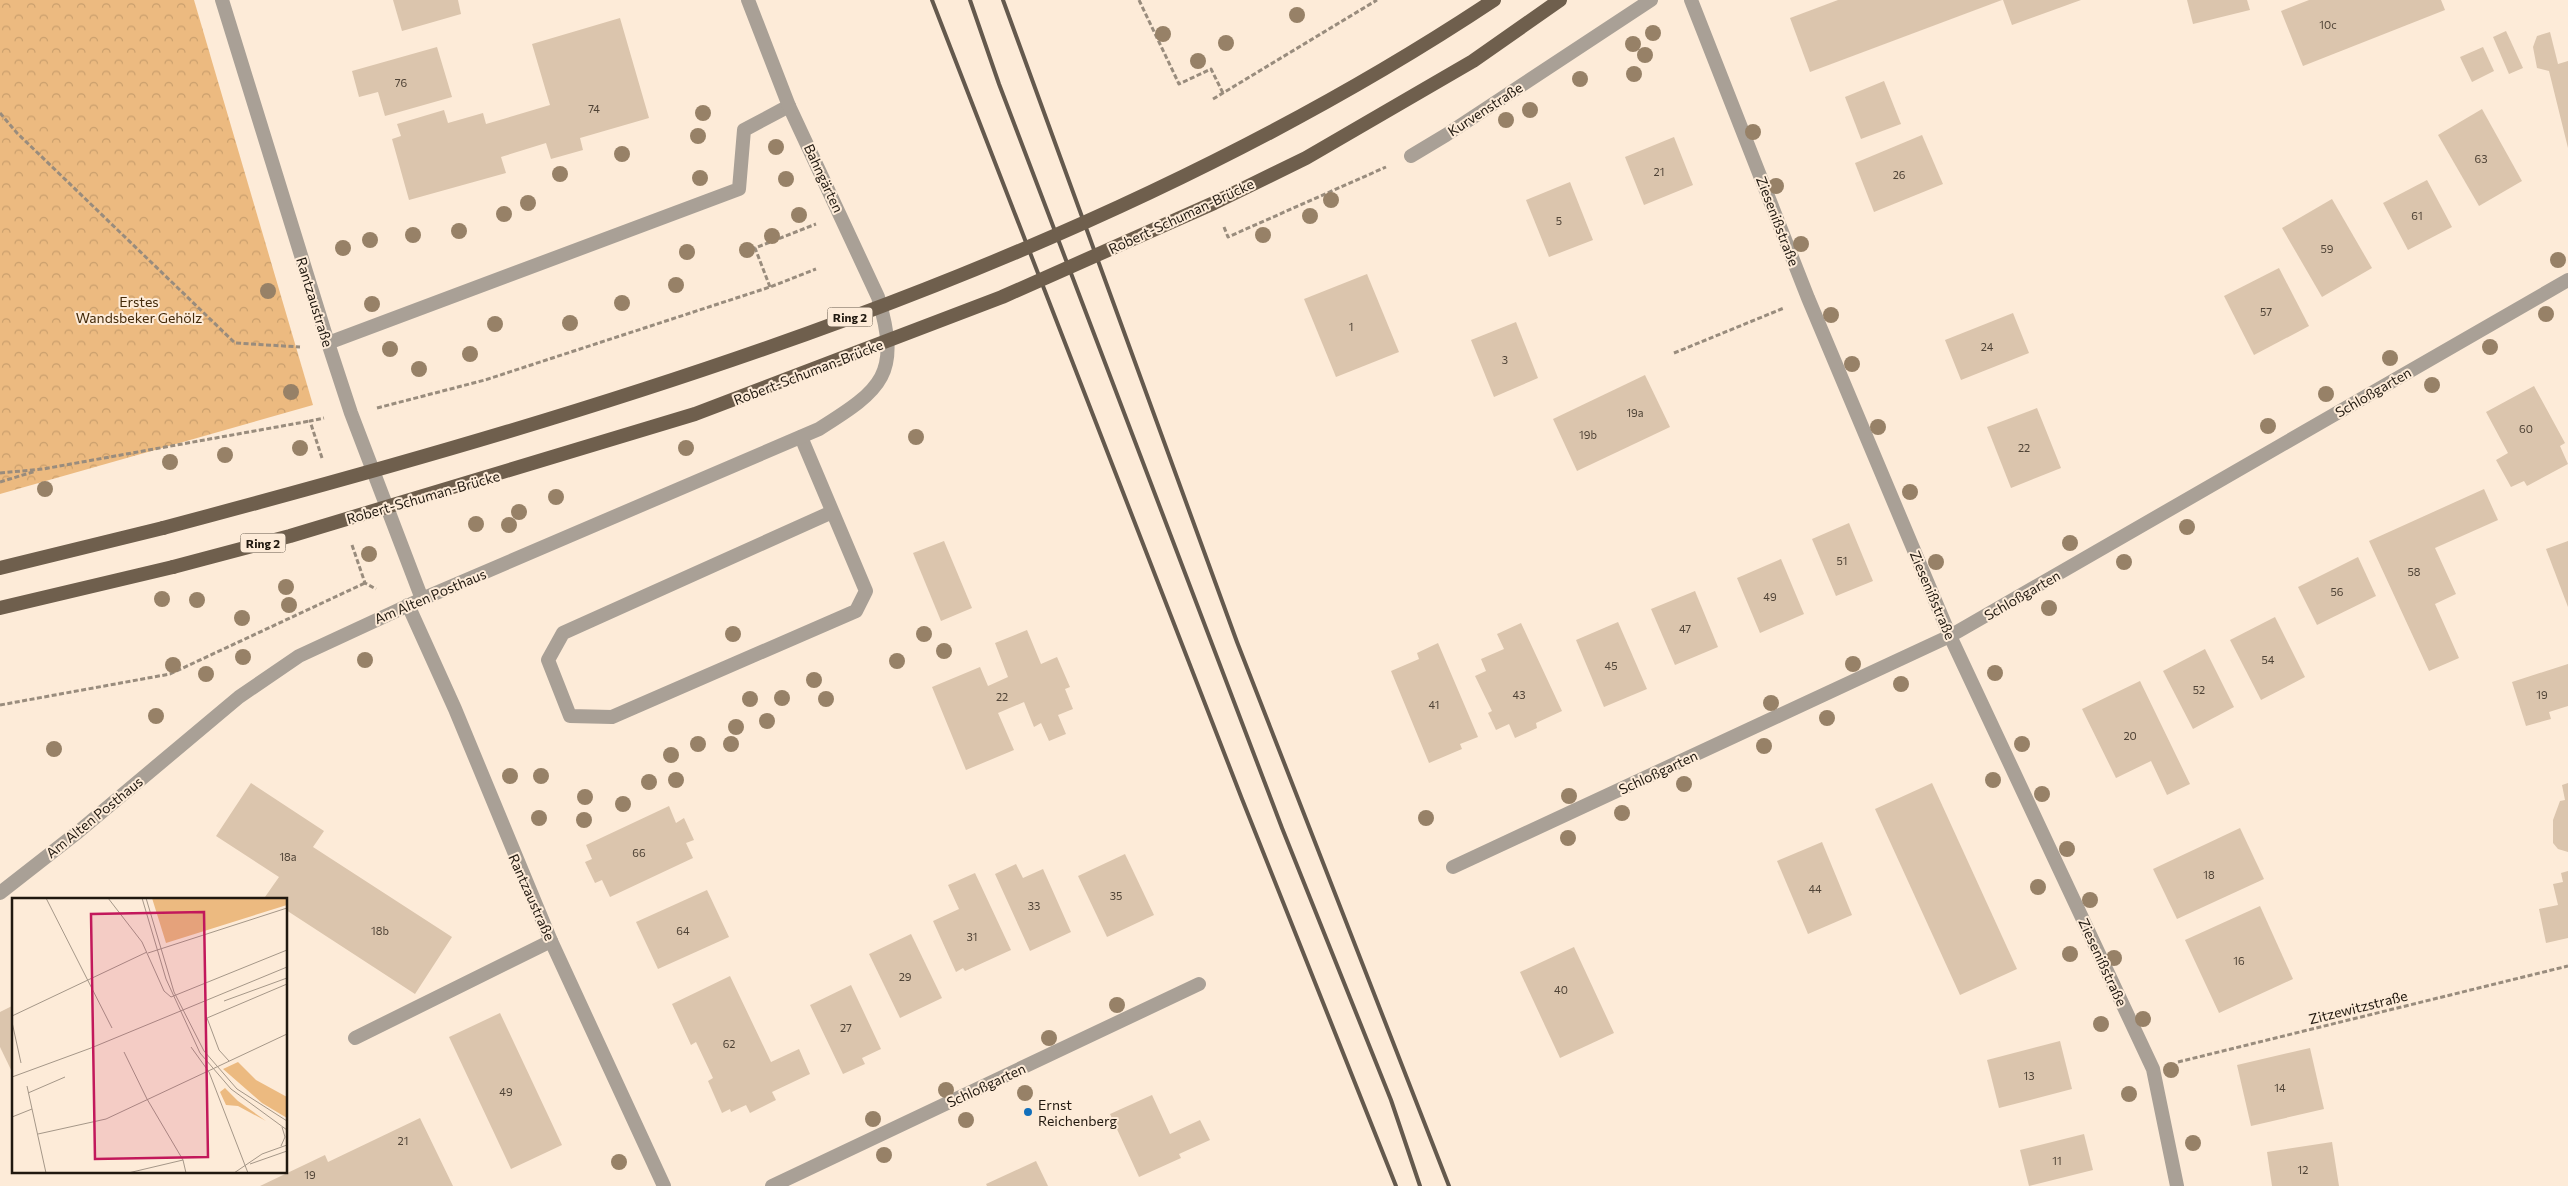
<svg xmlns="http://www.w3.org/2000/svg" width="2568" height="1186" viewBox="0 0 2568 1186" font-family="Commissioner,sans-serif">
  <style>
    .park { fill: url(#park-crowns) }
    .building { fill: #dbc5ad }
    .lines { fill: none; stroke-linecap: round; stroke-linejoin: round }
    .path { stroke: #998c7d; stroke-width: 3; stroke-dasharray: 5 2.5; stroke-linecap: butt }
    .service { stroke: #a9a096; stroke-width: 14 }
    .minor { stroke: #a9a096; stroke-width: 14 }
    .primary { stroke: #6f5f4d; stroke-width: 14 }
    .rail { stroke: #64594d; stroke-width: 4 }
    .primary-bridge { stroke: #6f5f4d; stroke-width: 14 }
    .tree { fill: #978167 }
    .poi-dot { fill: #126fbb; stroke: #fdebd8; stroke-width: 2 }
    .labels { text-anchor: middle; dominant-baseline: central; stroke-width: 4; stroke-linejoin: round; paint-order: stroke }
    .number-label { font-size: 11px; fill: #4f4336 }
    .shield { fill: #fdebd8; stroke: #62574b; stroke-width: 1 }
    .shield-label { font-size: 12px; font-weight: bold; fill: #20180f }
    .street-label { font-size: 14px; fill: #20180f; stroke: #fdebd8 }
    .park-label { font-size: 14px; fill: #432a0a; stroke: #fdebd8 }
    .poi-label { font-size: 14px; fill: #20180f; stroke: #fdebd8; text-anchor: start }
    .inset-road { fill: none; stroke: #a59788; stroke-width: 1 }
    .view { fill: #c2185b; fill-opacity: 0.15; stroke: #c2185b; stroke-width: 2.5 }
    .inset-edge { fill: none; stroke: #20180f; stroke-width: 2.5 }
  </style>
  <defs>
    <pattern id="park-crowns" width="20" height="18" patternUnits="userSpaceOnUse" patternTransform="scale(1.25)"><rect width="20" height="18" fill="#ecba80"/><path d="M2 6a3 3 0 1 1 6 0M12 15a3 3 0 1 1 6 0" fill="none" stroke="#ca9f6d"/></pattern>
  </defs>
  <rect width="100%" height="100%" fill="#fdebd8"/>
  <polygon class="park" points="0,0 194,0 313,405 0,494"/>
  <g class="building">
    <polygon points="393,0 458,0 461,14 402,31"/>
    <polygon points="1838,0 2002,0 1810,72 1790,18"/>
    <polygon points="2003,0 2081,0 2012,25"/>
    <polygon points="2187,0 2247,0 2250,10 2193,24"/>
    <polygon points="2309,0 2441,0 2445,10 2303,66 2281,11"/>
    <polygon points="620,18 649,118 580,138 583,150 551,159 546,143 501,157 506,173 409,200 392,139 401,136 397,124 444,110 448,123 483,113 486,124 550,105 532,44"/>
    <polygon points="2506,31 2523,68 2509,74 2493,37"/>
    <polygon points="2550,32 2558,64 2568,61 2568,148 2549,71 2537,68 2533,47 2537,36"/>
    <polygon points="437,47 452,97 385,116 378,92 359,97 352,71"/>
    <polygon points="2483,47 2494,71 2472,82 2460,57"/>
    <polygon points="1884,81 1901,124 1861,139 1845,97"/>
    <polygon points="2482,109 2522,181 2479,206 2438,135"/>
    <polygon points="1922,135 1943,184 1874,212 1855,163"/>
    <polygon points="1674,137 1693,185 1644,205 1625,157"/>
    <polygon points="2427,180 2452,227 2408,250 2383,203"/>
    <polygon points="1570,182 1593,240 1549,257 1526,200"/>
    <polygon points="2332,199 2372,268 2322,297 2282,228"/>
    <polygon points="2279,268 2309,326 2254,355 2224,296"/>
    <polygon points="1367,274 1399,352 1336,377 1304,299"/>
    <polygon points="2013,313 2029,353 1961,380 1945,340"/>
    <polygon points="1516,322 1538,378 1494,397 1471,340"/>
    <polygon points="1645,375 1670,427 1577,471 1553,419"/>
    <polygon points="2534,386 2565,443 2560,446 2568,464 2527,486 2524,481 2511,487 2496,460 2508,453 2486,412"/>
    <polygon points="2037,408 2061,468 2011,488 1987,427"/>
    <polygon points="2484,489 2498,520 2435,548 2456,594 2435,604 2459,658 2429,671 2369,541"/>
    <polygon points="1849,523 1873,581 1836,596 1812,539"/>
    <polygon points="944,541 972,608 941,621 913,553"/>
    <polygon points="2568,541 2568,607 2546,549"/>
    <polygon points="2358,557 2376,596 2317,625 2298,587"/>
    <polygon points="1781,559 1804,614 1760,633 1737,578"/>
    <polygon points="1695,591 1718,647 1675,665 1651,609"/>
    <polygon points="2275,617 2305,677 2261,700 2230,640"/>
    <polygon points="1618,622 1647,689 1604,707 1576,640"/>
    <polygon points="1521,623 1562,711 1536,723 1537,728 1515,738 1509,724 1496,730 1488,713 1492,711 1475,676 1486,671 1481,659 1504,649 1497,634"/>
    <polygon points="1027,630 1041,664 1057,657 1070,687 1065,689 1073,709 1058,715 1066,734 1049,741 1041,723 1034,727 1024,702 998,713 1014,750 966,770 932,687 980,667 988,686 1008,677 995,643"/>
    <polygon points="1438,643 1478,737 1460,744 1462,749 1429,763 1391,671 1419,659 1417,653"/>
    <polygon points="2205,649 2234,707 2193,729 2163,671"/>
    <polygon points="2568,664 2568,706 2549,712 2551,719 2526,726 2512,682"/>
    <polygon points="2140,681 2190,784 2167,795 2151,761 2116,778 2082,709"/>
    <polygon points="251,783 324,831 313,847 452,937 415,994 286,910 286,900 270,900 265,897 279,877 216,836"/>
    <polygon points="1932,783 2017,969 1960,995 1875,809"/>
    <polygon points="2568,783 2568,852 2558,849 2553,843 2553,820 2560,801 2565,800 2562,785"/>
    <polygon points="669,806 676,823 684,818 694,840 686,843 693,858 610,897 602,880 595,883 585,862 592,859 586,845"/>
    <polygon points="2240,828 2264,879 2177,919 2153,869"/>
    <polygon points="1822,842 1852,915 1808,934 1777,861"/>
    <polygon points="1125,854 1154,915 1107,937 1078,876"/>
    <polygon points="1016,864 1023,878 1043,869 1071,932 1030,951 995,874"/>
    <polygon points="2568,871 2568,938 2546,943 2539,909 2558,905 2553,884 2563,882 2561,873"/>
    <polygon points="975,873 1011,950 965,971 963,968 956,972 933,921 959,909 948,885"/>
    <polygon points="707,890 729,937 658,969 636,922"/>
    <polygon points="2260,906 2293,979 2219,1013 2185,940"/>
    <polygon points="911,934 942,998 900,1018 869,954"/>
    <polygon points="1574,947 1614,1033 1560,1058 1520,972"/>
    <polygon points="730,976 771,1062 799,1049 810,1074 772,1092 776,1100 750,1113 746,1105 731,1112 730,1109 722,1113 708,1081 713,1078 696,1042 691,1045 672,1004"/>
    <polygon points="851,985 881,1049 862,1058 865,1064 843,1074 810,1005"/>
    <polygon points="14,1005 14,1076 0,1047 0,1012"/>
    <polygon points="500,1013 562,1145 511,1169 449,1037"/>
    <polygon points="2060,1041 2072,1089 1999,1108 1987,1060"/>
    <polygon points="2310,1048 2324,1109 2251,1126 2237,1065"/>
    <polygon points="1152,1095 1170,1134 1200,1120 1210,1140 1179,1154 1181,1158 1139,1177 1110,1114"/>
    <polygon points="420,1118 453,1186 260,1186 325,1155 328,1162"/>
    <polygon points="2084,1134 2093,1170 2029,1186 2020,1150"/>
    <polygon points="2332,1142 2339,1186 2272,1186 2267,1152"/>
    <polygon points="1036,1161 1048,1186 987,1186 986,1184"/>
  </g>
  <g class="lines">
    <g class="path">
      <polyline points="1139,0 1179,84 1211,69 1223,93"/>
      <polyline points="1213,99 1377,0"/>
      <polyline points="0,113 17,133 235,343 300,347"/>
      <polyline points="1224,227 1228,237 1386,167"/>
      <polyline points="770,287 755,248 816,224"/>
      <polyline points="1674,353 1784,308"/>
      <polyline points="377,408 485,380 770,287 816,269"/>
      <polyline points="322,458 310,421 324,418"/>
      <polyline points="0,473 43,469 310,421"/>
      <polyline points="0,482 36,471"/>
      <polyline points="352,545 365,583 376,589"/>
      <polyline points="0,705 170,674 365,583"/>
      <polyline points="2178,1062 2568,966"/>
    </g>
    <g class="service">
      <polyline points="328,343 739,189 744,130 789,106"/>
      <polyline points="801,437 866,591 856,611 612,717 570,716 548,660 563,633 832,512"/>
      <polyline points="355,1038 551,941"/>
    </g>
    <g class="minor">
      <polyline points="222,0 330,349 351,413 422,599"/>
      <polyline points="1691,0 1808,298 1950,636 2153,1069 2177,1186"/>
      <polyline points="1411,156 1446,135 1651,0"/>
      <polyline points="408,605 455,709 551,941 664,1186"/>
      <polyline points="1453,867 1950,636 2568,280"/>
      <path d="M 0,893 L 78,832 L 239,697 L 299,656 L 422,599 L 819,429 C 883,389 901,374 878,297 L 789,106 L 748,0"/>
      <polyline points="772,1186 1199,984"/>
    </g>
    <g class="primary">
      <polyline points="0,568 163,528"/>
      <polyline points="0,608 173,567"/>
    </g>
    <g class="rail">
      <polyline points="932,0 1242,799 1396,1186"/>
      <polyline points="970,0 999,84 1282,828 1391,1100 1420,1186"/>
      <polyline points="1003,0 1237,642 1449,1186"/>
    </g>
    <g class="primary-bridge">
      <path d="M 163,528 C 620,407 1097,264 1494,0"/>
      <polyline points="173,567 290,536 695,414 1002,297 1214,203 1306,158 1473,61 1560,0"/>
    </g>
  </g>
  <g class="tree">
    <circle cx="1297" cy="15" r="8"/>
    <circle cx="1653" cy="33" r="8"/>
    <circle cx="1163" cy="34" r="8"/>
    <circle cx="1226" cy="43" r="8"/>
    <circle cx="1633" cy="44" r="8"/>
    <circle cx="1645" cy="55" r="8"/>
    <circle cx="1198" cy="61" r="8"/>
    <circle cx="1634" cy="74" r="8"/>
    <circle cx="1580" cy="79" r="8"/>
    <circle cx="1530" cy="110" r="8"/>
    <circle cx="703" cy="113" r="8"/>
    <circle cx="1506" cy="120" r="8"/>
    <circle cx="1753" cy="132" r="8"/>
    <circle cx="698" cy="136" r="8"/>
    <circle cx="776" cy="147" r="8"/>
    <circle cx="622" cy="154" r="8"/>
    <circle cx="560" cy="174" r="8"/>
    <circle cx="700" cy="178" r="8"/>
    <circle cx="786" cy="179" r="8"/>
    <circle cx="1776" cy="186" r="8"/>
    <circle cx="1331" cy="200" r="8"/>
    <circle cx="528" cy="203" r="8"/>
    <circle cx="504" cy="214" r="8"/>
    <circle cx="799" cy="215" r="8"/>
    <circle cx="1310" cy="216" r="8"/>
    <circle cx="459" cy="231" r="8"/>
    <circle cx="413" cy="235" r="8"/>
    <circle cx="1263" cy="235" r="8"/>
    <circle cx="772" cy="236" r="8"/>
    <circle cx="370" cy="240" r="8"/>
    <circle cx="1801" cy="244" r="8"/>
    <circle cx="343" cy="248" r="8"/>
    <circle cx="747" cy="250" r="8"/>
    <circle cx="687" cy="252" r="8"/>
    <circle cx="2558" cy="260" r="8"/>
    <circle cx="676" cy="285" r="8"/>
    <circle cx="268" cy="291" r="8"/>
    <circle cx="622" cy="303" r="8"/>
    <circle cx="372" cy="304" r="8"/>
    <circle cx="2546" cy="314" r="8"/>
    <circle cx="1831" cy="315" r="8"/>
    <circle cx="570" cy="323" r="8"/>
    <circle cx="495" cy="324" r="8"/>
    <circle cx="2490" cy="347" r="8"/>
    <circle cx="390" cy="349" r="8"/>
    <circle cx="470" cy="354" r="8"/>
    <circle cx="2390" cy="358" r="8"/>
    <circle cx="1852" cy="364" r="8"/>
    <circle cx="419" cy="369" r="8"/>
    <circle cx="2432" cy="385" r="8"/>
    <circle cx="291" cy="392" r="8"/>
    <circle cx="2326" cy="394" r="8"/>
    <circle cx="2268" cy="426" r="8"/>
    <circle cx="1878" cy="427" r="8"/>
    <circle cx="916" cy="437" r="8"/>
    <circle cx="300" cy="448" r="8"/>
    <circle cx="686" cy="448" r="8"/>
    <circle cx="225" cy="455" r="8"/>
    <circle cx="170" cy="462" r="8"/>
    <circle cx="45" cy="489" r="8"/>
    <circle cx="1910" cy="492" r="8"/>
    <circle cx="556" cy="497" r="8"/>
    <circle cx="519" cy="512" r="8"/>
    <circle cx="476" cy="524" r="8"/>
    <circle cx="509" cy="525" r="8"/>
    <circle cx="2187" cy="527" r="8"/>
    <circle cx="2070" cy="543" r="8"/>
    <circle cx="369" cy="554" r="8"/>
    <circle cx="1936" cy="562" r="8"/>
    <circle cx="2124" cy="562" r="8"/>
    <circle cx="286" cy="587" r="8"/>
    <circle cx="162" cy="599" r="8"/>
    <circle cx="197" cy="600" r="8"/>
    <circle cx="289" cy="605" r="8"/>
    <circle cx="2049" cy="608" r="8"/>
    <circle cx="242" cy="618" r="8"/>
    <circle cx="733" cy="634" r="8"/>
    <circle cx="924" cy="634" r="8"/>
    <circle cx="944" cy="651" r="8"/>
    <circle cx="243" cy="657" r="8"/>
    <circle cx="365" cy="660" r="8"/>
    <circle cx="897" cy="661" r="8"/>
    <circle cx="1853" cy="664" r="8"/>
    <circle cx="173" cy="665" r="8"/>
    <circle cx="1995" cy="673" r="8"/>
    <circle cx="206" cy="674" r="8"/>
    <circle cx="814" cy="680" r="8"/>
    <circle cx="1901" cy="684" r="8"/>
    <circle cx="782" cy="698" r="8"/>
    <circle cx="750" cy="699" r="8"/>
    <circle cx="826" cy="699" r="8"/>
    <circle cx="1771" cy="703" r="8"/>
    <circle cx="156" cy="716" r="8"/>
    <circle cx="1827" cy="718" r="8"/>
    <circle cx="767" cy="721" r="8"/>
    <circle cx="736" cy="727" r="8"/>
    <circle cx="698" cy="744" r="8"/>
    <circle cx="731" cy="744" r="8"/>
    <circle cx="2022" cy="744" r="8"/>
    <circle cx="1764" cy="746" r="8"/>
    <circle cx="54" cy="749" r="8"/>
    <circle cx="671" cy="755" r="8"/>
    <circle cx="510" cy="776" r="8"/>
    <circle cx="541" cy="776" r="8"/>
    <circle cx="676" cy="780" r="8"/>
    <circle cx="1993" cy="780" r="8"/>
    <circle cx="649" cy="782" r="8"/>
    <circle cx="1684" cy="784" r="8"/>
    <circle cx="2042" cy="794" r="8"/>
    <circle cx="1569" cy="796" r="8"/>
    <circle cx="585" cy="797" r="8"/>
    <circle cx="623" cy="804" r="8"/>
    <circle cx="1622" cy="813" r="8"/>
    <circle cx="539" cy="818" r="8"/>
    <circle cx="1426" cy="818" r="8"/>
    <circle cx="584" cy="820" r="8"/>
    <circle cx="1568" cy="838" r="8"/>
    <circle cx="2067" cy="849" r="8"/>
    <circle cx="2038" cy="887" r="8"/>
    <circle cx="2090" cy="900" r="8"/>
    <circle cx="2070" cy="954" r="8"/>
    <circle cx="2114" cy="958" r="8"/>
    <circle cx="1117" cy="1005" r="8"/>
    <circle cx="2143" cy="1019" r="8"/>
    <circle cx="2101" cy="1024" r="8"/>
    <circle cx="1049" cy="1038" r="8"/>
    <circle cx="2171" cy="1070" r="8"/>
    <circle cx="946" cy="1090" r="8"/>
    <circle cx="1025" cy="1093" r="8"/>
    <circle cx="2129" cy="1094" r="8"/>
    <circle cx="873" cy="1119" r="8"/>
    <circle cx="966" cy="1120" r="8"/>
    <circle cx="2193" cy="1143" r="8"/>
    <circle cx="884" cy="1155" r="8"/>
    <circle cx="619" cy="1162" r="8"/>
  </g>
  <circle class="poi-dot" cx="1028" cy="1112" r="5"/>
  <g class="labels">
    <g class="number-label">
      <text x="2328" y="24">10c</text>
      <text x="401" y="82">76</text>
      <text x="594" y="108">74</text>
      <text x="2481" y="158">63</text>
      <text x="1659" y="171">21</text>
      <text x="1899" y="174">26</text>
      <text x="2417" y="215">61</text>
      <text x="1559" y="220">5</text>
      <text x="2327" y="248">59</text>
      <text x="2266" y="311">57</text>
      <text x="1351" y="326">1</text>
      <text x="1987" y="346">24</text>
      <text x="1505" y="359">3</text>
      <text x="1635" y="412">19a</text>
      <text x="2526" y="428">60</text>
      <text x="1588" y="434">19b</text>
      <text x="2024" y="447">22</text>
      <text x="1842" y="560">51</text>
      <text x="2414" y="571">58</text>
      <text x="2337" y="591">56</text>
      <text x="1770" y="596">49</text>
      <text x="1685" y="628">47</text>
      <text x="2268" y="659">54</text>
      <text x="1611" y="665">45</text>
      <text x="2199" y="689">52</text>
      <text x="1519" y="694">43</text>
      <text x="2542" y="694">19</text>
      <text x="1002" y="696">22</text>
      <text x="1434" y="704">41</text>
      <text x="2130" y="735">20</text>
      <text x="639" y="852">66</text>
      <text x="288" y="856">18a</text>
      <text x="2209" y="874">18</text>
      <text x="1815" y="888">44</text>
      <text x="1116" y="895">35</text>
      <text x="1034" y="905">33</text>
      <text x="380" y="930">18b</text>
      <text x="683" y="930">64</text>
      <text x="972" y="936">31</text>
      <text x="2239" y="960">16</text>
      <text x="905" y="976">29</text>
      <text x="1561" y="989">40</text>
      <text x="846" y="1027">27</text>
      <text x="729" y="1043">62</text>
      <text x="2029" y="1075">13</text>
      <text x="2280" y="1087">14</text>
      <text x="506" y="1091">49</text>
      <text x="403" y="1140">21</text>
      <text x="2057" y="1160">11</text>
      <text x="2303" y="1169">12</text>
      <text x="310" y="1174">19</text>
    </g>
    <g class="shield">
      <rect x="827.5" y="307.5" width="45" height="19" rx="4"/>
      <rect x="240.5" y="533.5" width="45" height="19" rx="4"/>
    </g>
    <g class="shield-label">
      <text x="850" y="317">Ring 2</text>
      <text x="263" y="543">Ring 2</text>
    </g>
    <g class="street-label">
      <text transform="translate(1485 109) rotate(-33)">Kurvenstraße</text>
      <text transform="translate(824 178) rotate(65)">Bahngärten</text>
      <text transform="translate(1181 216) rotate(-25)">Robert-Schuman-Brücke</text>
      <text transform="translate(1778 221) rotate(69)">Ziesenißstraße</text>
      <text transform="translate(315 302) rotate(73)">Rantzaustraße</text>
      <text transform="translate(808 372) rotate(-21)">Robert-Schuman-Brücke</text>
      <text transform="translate(2373 392) rotate(-30)">Schloßgarten</text>
      <text transform="translate(423 497) rotate(-16)">Robert-Schuman-Brücke</text>
      <text transform="translate(1933 595) rotate(67)">Ziesenißstraße</text>
      <text transform="translate(2022 595) rotate(-30)">Schloßgarten</text>
      <text transform="translate(430 596) rotate(-23)">Am Alten Posthaus</text>
      <text transform="translate(1658 772) rotate(-25)">Schloßgarten</text>
      <text transform="translate(94 817) rotate(-39)">Am Alten Posthaus</text>
      <text transform="translate(532 897) rotate(66)">Rantzaustraße</text>
      <text transform="translate(2103 962) rotate(65)">Ziesenißstraße</text>
      <text transform="translate(2358 1007) rotate(-14)">Zitzewitzstraße</text>
      <text transform="translate(986 1085) rotate(-25)">Schloßgarten</text>
    </g>
    <g class="park-label">
      <text x="139" y="301">Erstes<tspan x="139" dy="16">Wandsbeker Gehölz</tspan></text>
    </g>
    <g class="poi-label">
      <text x="1038" y="1104">Ernst<tspan x="1038" dy="16">Reichenberg</tspan></text>
    </g>
  </g>
  <g transform="translate(12 898)">
    <rect width="275" height="275" fill="#fdebd8"/>
    <path d="M 213,190 L 226,203 L 254,223 L 226,208 L 214,207 L 208,194 Z" fill="#ecba80"/>
    <path d="M 140,0 L 275,0 L 275,7 L 154,45 ZM 226,164 L 244,182 L 275,199 L 275,220 L 250,205 L 211,171 Z" fill="#ecba80"/>
    <path class="inset-road" d="M 34,0 L 100,130M 96,0 L 130,44 L 152,93 L 159,99 L 275,52M 130,0 L 154,81 L 188,155 L 219,191 L 275,232M 134,0 L 162,94 L 192,153 L 225,191 L 275,223M 136,55 L 275,10M 212,103 L 275,80M 0,118 L 135,54M 0,124 L 9,165M 179,149 L 197,174 L 236,275M 112,154 L 135,201 L 171,262 L 174,275M 217,163 L 207,152 L 195,120 L 275,86M 0,179 L 79,150 L 275,69M 15,188 L 34,275M 16,195 L 53,179M 0,219 L 20,211M 26,236 L 94,221 L 275,136M 269,248 L 273,239 L 270,229M 238,266 L 275,253M 116,275 L 171,262M 222,275 L 250,256 L 275,247"/>
    <path class="view" d="M 192,14 L 196,259 L 83,261 L 79,16 Z"/>
    <rect width="275" height="275" class="inset-edge"/>
  </g>
</svg>
